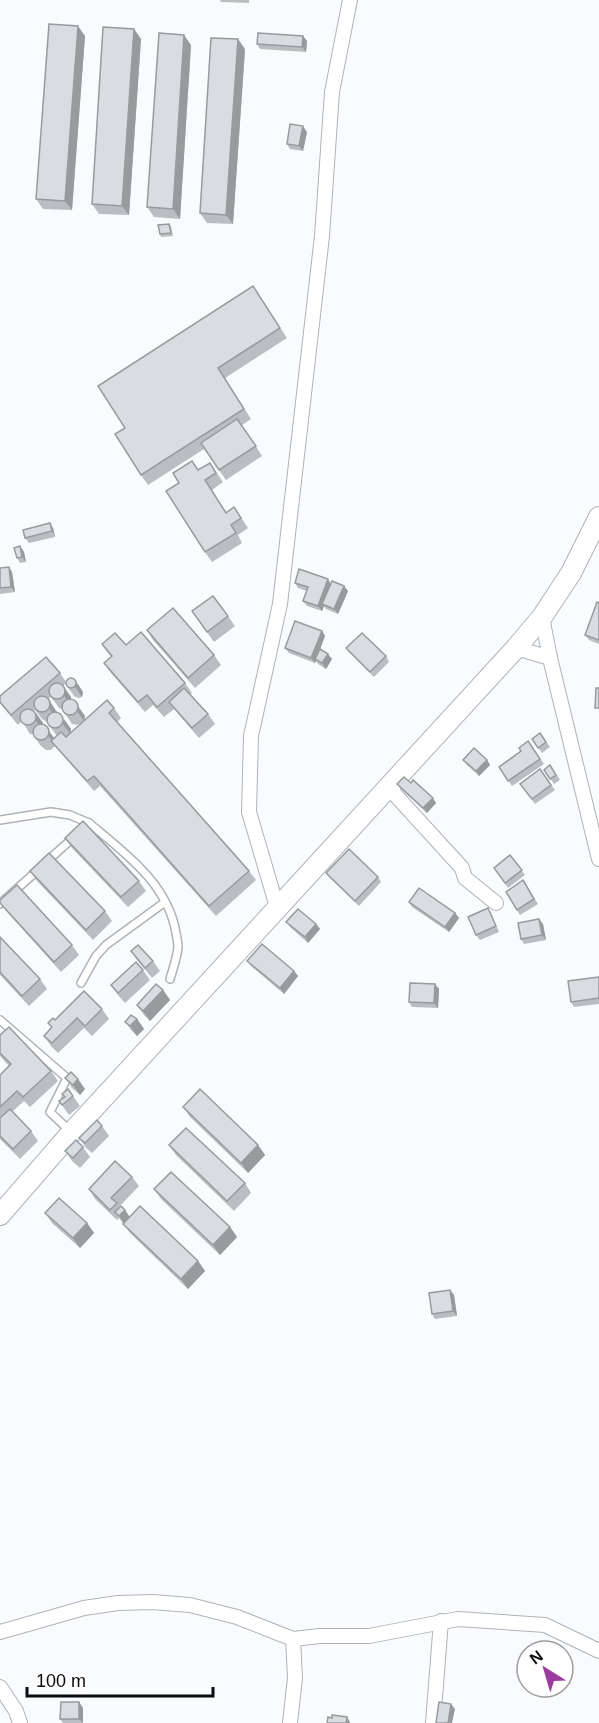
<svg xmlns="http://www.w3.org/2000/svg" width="599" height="1723" viewBox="0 0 599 1723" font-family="Arial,sans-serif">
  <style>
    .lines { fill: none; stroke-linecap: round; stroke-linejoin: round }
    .lane-casing { stroke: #afb3b8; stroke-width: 10 }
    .street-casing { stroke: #afb3b8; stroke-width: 16 }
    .secondary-casing { stroke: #afb3b8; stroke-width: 22 }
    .lane { stroke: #fff; stroke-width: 7 }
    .street { stroke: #fff; stroke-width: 14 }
    .secondary { stroke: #fff; stroke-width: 20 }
    .wall { fill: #babec2; fill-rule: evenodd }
    .shaded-wall { fill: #979b9e }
    .building { fill: #d8dde2; stroke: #979b9e; stroke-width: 1.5 }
  </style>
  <rect width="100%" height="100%" fill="#f9fbff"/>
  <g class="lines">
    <defs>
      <g id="lane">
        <polyline points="0,820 51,812 70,815 89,823"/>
        <path d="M 81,830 L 89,823 C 125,853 168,884 176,933 C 177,938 178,943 178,947 C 177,958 173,969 170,979"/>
        <polyline points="46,862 73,838"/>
        <polyline points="0,904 38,870"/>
        <polyline points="81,983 96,956 106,945 165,902"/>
        <polyline points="0,1020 67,1078 50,1112 70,1131"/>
      </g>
      <g id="street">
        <polyline points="542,617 550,658 599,859"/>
        <polyline points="516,648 550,658"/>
        <polyline points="389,788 462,868 465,878 496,903"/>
        <polyline points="277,907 249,812 251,736 280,604 322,236 332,92 350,0"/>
        <polyline points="0,1632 84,1608 118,1603 152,1602 190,1605 237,1617 293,1639 320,1636 369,1636 458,1619 545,1625 599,1651"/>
        <polyline points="0,1687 16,1711 20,1723"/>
        <polyline points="290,1723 295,1678 293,1639"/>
        <polyline points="433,1723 441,1621"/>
      </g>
      <polyline id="secondary" points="0,1215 72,1132 516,648 542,617 571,573 599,517"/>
    </defs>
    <use href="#lane" class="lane-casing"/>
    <use href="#street" class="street-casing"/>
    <use href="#secondary" class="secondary-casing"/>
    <use href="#lane" class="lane"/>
    <use href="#street" class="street"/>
    <use href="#secondary" class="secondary"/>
  </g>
  <g class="wall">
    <polygon points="220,0 249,0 249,3 221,2"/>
    <polygon points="134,29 141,39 129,215 99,214 92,204"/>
    <polygon points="85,36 72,210 43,209 36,199"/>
    <polygon points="303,36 307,41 306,52 260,49 257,44"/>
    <polygon points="191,45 180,219 154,217 147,207"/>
    <polygon points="245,49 233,224 207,223 200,213"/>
    <polygon points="307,132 303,151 290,149 287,144"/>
    <polygon points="169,224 171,226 173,236 161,237 160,234"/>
    <polygon points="253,286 287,338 225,378 251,419 242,425 262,456 226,480 204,449 148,485 141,475 125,428"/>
    <polygon points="210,463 223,482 212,490 226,512 234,507 248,528 238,535 242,543 212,562 205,552 179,483"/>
    <polygon points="53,528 55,537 29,543 25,538"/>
    <polygon points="20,546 24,552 26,562 20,563 17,558"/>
    <polygon points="9,567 12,572 15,592 0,594 0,568"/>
    <polygon points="295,583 331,584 344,586 348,591 338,614 326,609 324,606 322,611 307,606 303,601 307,591 298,588"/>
    <polygon points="213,596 235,626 214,642 192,611"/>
    <polygon points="599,603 599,644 589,640 585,635"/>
    <polygon points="147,630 214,655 221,665 195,688 153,640"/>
    <polygon points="322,631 325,636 320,649 332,659 326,669 318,664 316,661 315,663 289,653 285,648"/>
    <polygon points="102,644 126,645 185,683 192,693 190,695 208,714 215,724 199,738 174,709 164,717 153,705 145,712 111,673 104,663 111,657"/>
    <polygon points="346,648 386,656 389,662 374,677 350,653"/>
    <path d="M 60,673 L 66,682 L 75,680 L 83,692 L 82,697 L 78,698 L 74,696 L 67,686 L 66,683 L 63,686 L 71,697 L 71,699 L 85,716 L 84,721 L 77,725 L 72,724 L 62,709 L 59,708 L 51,697 L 48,699 L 57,712 L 71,729 L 70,734 L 114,708 L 121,718 L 117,722 L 249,871 L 256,880 L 216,916 L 100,786 L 94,791 L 55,746 L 51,750 L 46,750 L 40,745 L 33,734 L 30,734 L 22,721 L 18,725 L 0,703 L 0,696 ZM 35,710 L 42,719 L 47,722 L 54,732 L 57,736 L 54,738 L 43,724 L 43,723 L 34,711 Z"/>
    <polygon points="540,733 550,747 542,753 532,739"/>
    <polygon points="528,741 544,764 512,786 499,767 521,751"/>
    <polygon points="463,760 487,760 490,765 479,776 467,765"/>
    <polygon points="550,765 560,780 554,784 544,770"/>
    <polygon points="540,769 555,790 535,804 520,784"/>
    <polygon points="411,783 436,803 427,813 401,789 397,784"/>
    <polygon points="65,838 139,881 146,891 128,907 72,848"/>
    <polygon points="510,855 525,875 508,888 494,868"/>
    <polygon points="30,871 105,911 112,921 93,940 37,881"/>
    <polygon points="326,873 378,877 381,882 359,906 330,878"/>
    <polygon points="523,880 538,904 520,915 506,892"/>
    <polygon points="409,902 455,913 459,918 449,932 412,907"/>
    <polygon points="0,903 72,945 79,955 61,972 6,911"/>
    <polygon points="491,913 499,932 480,940 476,935"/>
    <polygon points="286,922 316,924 320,929 308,943 290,927"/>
    <polygon points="543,924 546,940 524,944 521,939"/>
    <polygon points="0,937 40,979 47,989 29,1006 0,975"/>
    <polygon points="131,951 153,961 160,971 152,978 138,961"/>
    <polygon points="247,961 294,971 298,976 284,994 251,966"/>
    <polygon points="143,970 150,980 125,1003 118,995 111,985"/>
    <polygon points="599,977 599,1004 574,1007 571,1002"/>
    <polygon points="435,984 439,989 438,1008 412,1007 409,1002"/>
    <polygon points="163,990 170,1000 150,1021 144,1015 137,1005"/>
    <polygon points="102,1009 109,1019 92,1036 84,1028 58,1053 51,1046 44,1036 52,1028 48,1023 55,1020"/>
    <polygon points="137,1019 144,1029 137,1036 132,1031 125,1022"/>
    <polygon points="0,1035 51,1071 58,1081 30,1107 24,1101 12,1112 31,1131 38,1141 20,1159 0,1139 0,1075 9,1066 0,1056"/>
    <polygon points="65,1078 85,1089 80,1095 72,1088"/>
    <polygon points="68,1089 80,1106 69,1115 59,1101 65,1097"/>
    <polygon points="183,1107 258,1145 265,1155 248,1173 190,1117"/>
    <polygon points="102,1126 109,1136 92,1153 86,1148 79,1138"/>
    <polygon points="169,1145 245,1183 251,1193 234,1211 176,1155"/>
    <polygon points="83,1147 90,1157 80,1168 72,1161 65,1151"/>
    <polygon points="132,1177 139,1186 119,1207 125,1210 129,1217 198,1261 205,1271 188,1289 130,1233 119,1218 117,1220 95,1199 89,1189"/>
    <polygon points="154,1189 230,1227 237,1237 220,1255 161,1199"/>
    <polygon points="45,1213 87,1223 94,1233 80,1248 52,1223"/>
    <polygon points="450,1290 454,1295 457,1316 435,1319 432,1314"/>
    <polygon points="79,1702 83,1708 83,1723 63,1723 60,1719"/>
  </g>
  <g class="shaded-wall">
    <polygon points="78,26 85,36 72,210 65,201"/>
    <polygon points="134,29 141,39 129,215 122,206"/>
    <polygon points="184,35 191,45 180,219 173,209"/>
    <polygon points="303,36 307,41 306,52 302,47"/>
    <polygon points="238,39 245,49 233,224 226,215"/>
    <polygon points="303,126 307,132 303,151 299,146"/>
    <polygon points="50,523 53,528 55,537 52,531"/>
    <polygon points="20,546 24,552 26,562 22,557"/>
    <polygon points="9,567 12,572 15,592 11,587"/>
    <polygon points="328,579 331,584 322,604 324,606 322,611 318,606"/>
    <polygon points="344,586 348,591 338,614 334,609"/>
    <polygon points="322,631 325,636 316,660 315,659 316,661 315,663 311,658"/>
    <polygon points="328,654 332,659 326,669 322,663"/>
    <polygon points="75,680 83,692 82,697 75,687"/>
    <polygon points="64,687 71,697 71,706 64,696"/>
    <polygon points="48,698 57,713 56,718 49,708"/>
    <polygon points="78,706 85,716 84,721 77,711"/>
    <polygon points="36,713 43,723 43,731 36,721"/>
    <polygon points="64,719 71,729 70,734 63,724"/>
    <polygon points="49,731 56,741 53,742 48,736"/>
    <polygon points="487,760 490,765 479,776 476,771"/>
    <polygon points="433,798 436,803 427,813 423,808"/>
    <polygon points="455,913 459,918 449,932 445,927"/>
    <polygon points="539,919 543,924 546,940 542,935"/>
    <polygon points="316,924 320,929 308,943 305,937"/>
    <polygon points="294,971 298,976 284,994 280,988"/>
    <polygon points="435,984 439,989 438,1008 434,1003"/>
    <polygon points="163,990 170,1000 150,1021 143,1011"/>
    <polygon points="137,1019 144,1029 137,1036 130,1026"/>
    <polygon points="78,1079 85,1089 80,1095 73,1085"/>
    <polygon points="258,1145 265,1155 248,1173 241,1163"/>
    <polygon points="125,1210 132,1220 126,1226 119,1216"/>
    <polygon points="87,1223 94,1233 80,1248 73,1238"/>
    <polygon points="230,1227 237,1237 220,1255 213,1245"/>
    <polygon points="198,1261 205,1271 188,1289 181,1279"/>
    <polygon points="450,1290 454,1295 457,1316 453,1311"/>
    <polygon points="79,1702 83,1708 83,1723 79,1719"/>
    <polygon points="451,1704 455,1709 452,1723 448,1723"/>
    <polygon points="347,1717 350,1722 350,1723 346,1723"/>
  </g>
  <g class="building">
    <polygon points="49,24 78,26 65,201 36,199"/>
    <polygon points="103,27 134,29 122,206 92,204"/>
    <polygon points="159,33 184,35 173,209 147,207"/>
    <polygon points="258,33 303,36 302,47 257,44"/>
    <polygon points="211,38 238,39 226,215 200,213"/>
    <polygon points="290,124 303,126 299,146 287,144"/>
    <polygon points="169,224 171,233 160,234 158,225"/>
    <polygon points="253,286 280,328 218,368 244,409 141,475 115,434 125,428 98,386"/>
    <polygon points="237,419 256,446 219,470 201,443"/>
    <polygon points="192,461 198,470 210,463 216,473 205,480 226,513 234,507 241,518 231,525 236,533 205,552 166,491 179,483 173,473"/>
    <polygon points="50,523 52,531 25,538 23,530"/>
    <polygon points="20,546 22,557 17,558 14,548"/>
    <polygon points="9,567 11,587 0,588 0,568"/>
    <polygon points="299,569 328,579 318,606 303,601 308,587 295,583"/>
    <polygon points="332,581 344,586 334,609 322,604"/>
    <polygon points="213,596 228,616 207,632 192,611"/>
    <polygon points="597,602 599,603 599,640 585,635"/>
    <polygon points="173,608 214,655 188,678 147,630"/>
    <polygon points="295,621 322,631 311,658 285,648"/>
    <polygon points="141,632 185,683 157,707 147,695 138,702 104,663 112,656 102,644 115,633 126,645"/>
    <polygon points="362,633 386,656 370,672 346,648"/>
    <polygon points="320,649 328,654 322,663 315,659"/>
    <polygon points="46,657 60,673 11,715 0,702 0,696"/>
    <circle cx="71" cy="683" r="5"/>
    <circle cx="57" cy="691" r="8"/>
    <polygon points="184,688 208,714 192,728 169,702"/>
    <polygon points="596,688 599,688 599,708 595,708"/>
    <circle cx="42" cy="704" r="8"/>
    <circle cx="70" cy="707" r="8"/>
    <polygon points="107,700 114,708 109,713 249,871 209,906 94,776 87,781 51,741 61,732 66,737"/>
    <circle cx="28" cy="717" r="8"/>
    <circle cx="55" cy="720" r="8"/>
    <circle cx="41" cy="732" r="8"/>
    <polygon points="540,733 546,742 538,748 532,739"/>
    <polygon points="528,741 540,759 508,781 499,767 521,751 519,748"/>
    <polygon points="474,748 487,760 476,771 463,760"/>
    <polygon points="550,765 556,775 550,779 544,770"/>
    <polygon points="540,769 551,785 532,799 520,784"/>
    <polygon points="404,777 411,783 413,780 433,798 423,808 397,784"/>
    <polygon points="83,821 139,881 121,897 65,838"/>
    <polygon points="349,849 378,877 355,901 326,873"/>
    <polygon points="49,853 105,911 86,930 30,871"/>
    <polygon points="510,855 522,870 505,883 494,868"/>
    <polygon points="523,880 534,899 517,910 506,892"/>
    <polygon points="17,885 72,945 54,962 0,903 0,900"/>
    <polygon points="419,888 455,913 445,927 409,902"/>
    <polygon points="488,908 496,926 476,935 468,917"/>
    <polygon points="298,909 316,924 305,937 286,922"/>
    <polygon points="539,919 542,935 521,939 518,923"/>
    <polygon points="0,937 40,979 22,996 0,972"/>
    <polygon points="262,944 294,971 280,988 247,961"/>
    <polygon points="138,945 153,961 145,968 131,951"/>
    <polygon points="136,962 143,970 118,993 111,985"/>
    <polygon points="599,977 599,998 571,1002 568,981"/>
    <polygon points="410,983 435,984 434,1003 409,1002"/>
    <polygon points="156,984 163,990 143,1011 137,1005"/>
    <polygon points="84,991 102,1009 85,1026 77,1018 52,1043 44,1036 52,1027 48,1023 53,1018 55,1020"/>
    <polygon points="131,1015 137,1019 130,1026 125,1022"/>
    <polygon points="9,1027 51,1071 23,1097 17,1091 0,1107 0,1075 11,1064 0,1053 0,1035"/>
    <polygon points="71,1072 78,1079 73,1085 65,1078"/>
    <polygon points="68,1089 73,1096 62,1105 59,1101 65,1097 62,1094"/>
    <polygon points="200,1089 258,1145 241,1163 183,1107"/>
    <polygon points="10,1109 31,1131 13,1149 0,1136 0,1118"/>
    <polygon points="97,1120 102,1126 85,1143 79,1138"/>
    <polygon points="186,1128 245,1183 227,1201 169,1145"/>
    <polygon points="76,1140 83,1147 73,1158 65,1151"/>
    <polygon points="115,1161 132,1177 111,1198 117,1203 110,1210 89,1189"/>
    <polygon points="171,1172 230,1227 213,1245 154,1189"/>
    <polygon points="59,1198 87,1223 73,1238 45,1213"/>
    <polygon points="121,1206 125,1210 119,1216 115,1212"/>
    <polygon points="140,1206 198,1261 181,1279 123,1224"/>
    <polygon points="450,1290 453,1311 432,1314 429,1293"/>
    <polygon points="61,1702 79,1702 79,1719 60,1719"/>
    <polygon points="439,1702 451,1704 448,1723 436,1723"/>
    <polygon points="332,1715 347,1717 346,1723 327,1723 328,1717 332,1718"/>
  </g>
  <g transform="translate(545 1669) rotate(323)"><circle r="28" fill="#ffffff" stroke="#9d9d9e" stroke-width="1.5"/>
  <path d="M0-4.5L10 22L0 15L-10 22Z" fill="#9e3a9f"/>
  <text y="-9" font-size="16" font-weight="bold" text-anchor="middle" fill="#0a0b0d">N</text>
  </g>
  <path d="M27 1687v9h186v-9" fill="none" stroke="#0a0b0d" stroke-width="3"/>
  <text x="36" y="1687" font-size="18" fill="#0a0b0d" stroke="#ffffff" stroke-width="4.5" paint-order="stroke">100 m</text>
</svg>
